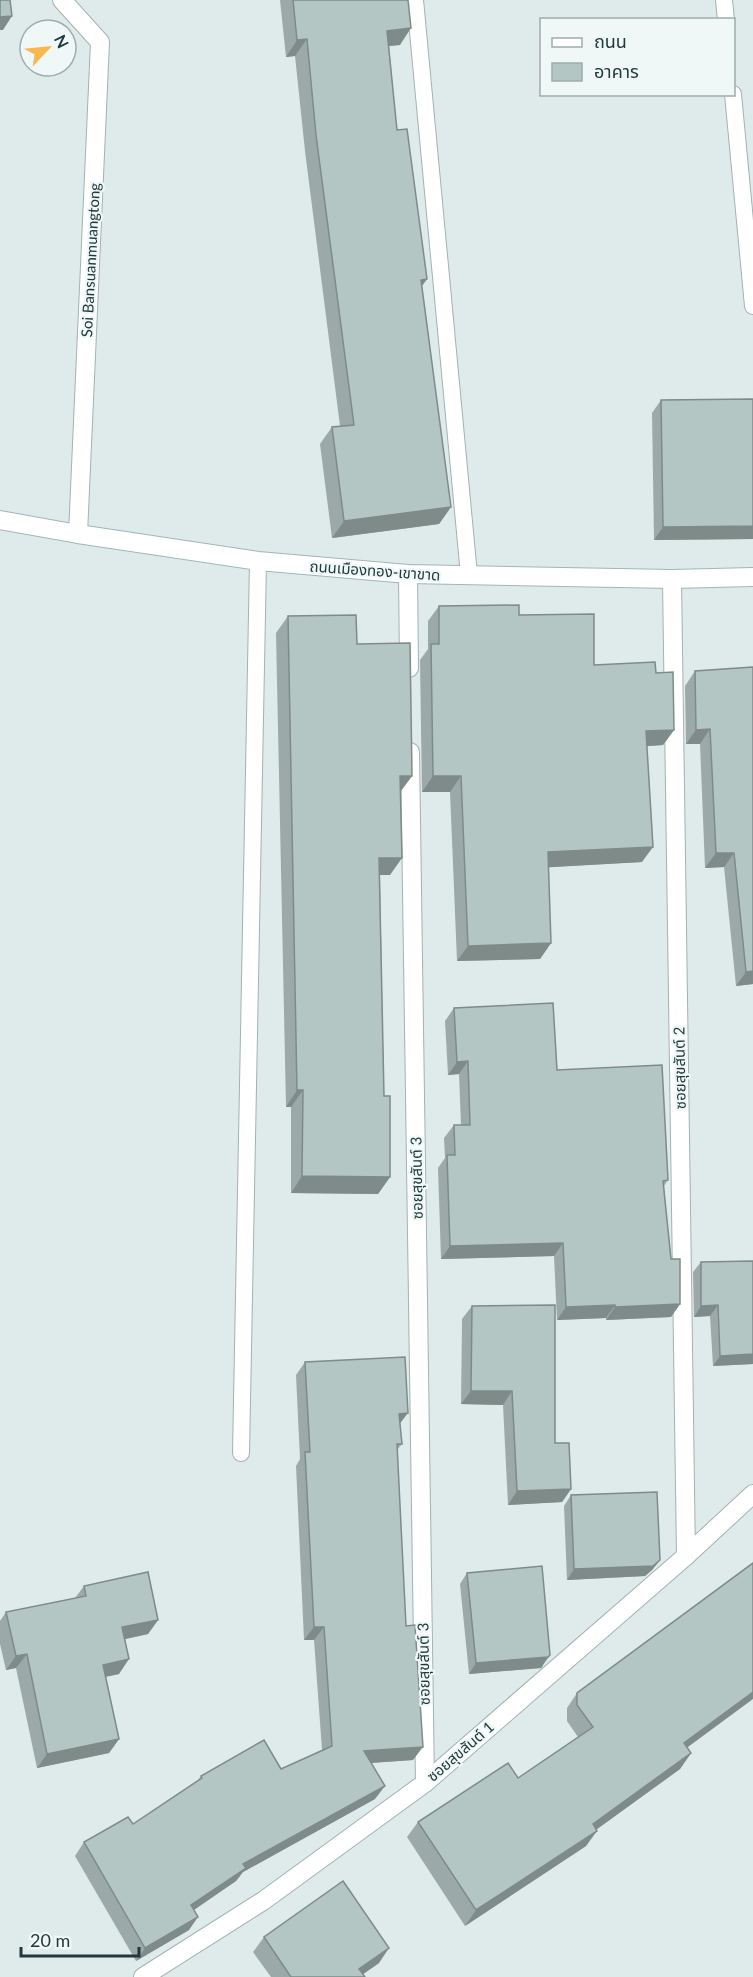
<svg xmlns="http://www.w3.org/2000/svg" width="753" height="1977" viewBox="0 0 753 1977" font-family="Lato,'Noto Sans Thai',sans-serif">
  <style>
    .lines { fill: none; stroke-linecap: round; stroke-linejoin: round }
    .lane-casing { stroke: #a2b2b2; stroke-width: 18 }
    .street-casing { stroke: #a2b2b2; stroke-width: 20 }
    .secondary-casing { stroke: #9eb7b7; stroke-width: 20 }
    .lane { stroke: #fff; stroke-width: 16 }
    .street { stroke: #fff; stroke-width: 18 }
    .secondary { stroke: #fff; stroke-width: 18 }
    .wall { fill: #9baaa9 }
    .shaded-wall { fill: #7e8b89 }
    .building { fill: #b4c6c4; stroke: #7e8b89; stroke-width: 1.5 }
    .labels { text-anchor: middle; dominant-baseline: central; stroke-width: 4.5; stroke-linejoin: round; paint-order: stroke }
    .street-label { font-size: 15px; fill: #20393c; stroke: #f0f8f7 }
  </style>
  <rect width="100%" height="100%" fill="#dfebea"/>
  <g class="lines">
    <defs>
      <g id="lane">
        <polyline points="415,0 469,575"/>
        <polyline points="724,0 726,20"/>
        <polyline points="733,94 753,306"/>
        <polyline points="241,1453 258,561"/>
      </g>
      <g id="street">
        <polyline points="62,0 100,42 78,534"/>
        <polyline points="408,574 409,668"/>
        <polyline points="672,579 686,1556"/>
        <polyline points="410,752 425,1783"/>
        <polyline points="143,1977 263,1901 425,1783 686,1556 753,1494"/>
      </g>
      <polyline id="secondary" points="0,520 78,534 258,561 408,574 672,579 753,577"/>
    </defs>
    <use href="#lane" class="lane-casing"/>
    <use href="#street" class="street-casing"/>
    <use href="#secondary" class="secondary-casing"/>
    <use href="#lane" class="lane"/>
    <use href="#street" class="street"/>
    <use href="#secondary" class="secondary"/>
  </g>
  <g class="wall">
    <polygon points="280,0 408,0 400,45 389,46 397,130 427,279 422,286 451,507 439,524 332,538 320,444 332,427 340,426 305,151 295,56 286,57"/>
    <polygon points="753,399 753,539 654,540 652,413 661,400"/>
    <polygon points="439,606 519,615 594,665 656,673 674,730 663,745 647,746 642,862 548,867 551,943 540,959 457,961 450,792 422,792 420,660 428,649 428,621"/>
    <polygon points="288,616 357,644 412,776 401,791 390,875 380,875 384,1096 390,1177 378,1194 291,1193 291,1107 286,1107 276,633"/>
    <polygon points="753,667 753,984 736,986 724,867 705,868 700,744 686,744 685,686 695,671"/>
    <polygon points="454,1008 557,1070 668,1180 664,1186 671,1259 680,1304 671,1317 606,1320 606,1318 557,1320 554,1256 441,1259 438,1168 445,1158 444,1138 454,1125 461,1125 459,1074 448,1075 445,1021"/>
    <polygon points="753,1261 753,1364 713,1366 710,1316 694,1317 693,1272 701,1262"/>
    <polygon points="472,1306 571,1489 562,1502 508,1505 503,1405 461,1404 462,1319"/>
    <polygon points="305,1362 400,1424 402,1444 397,1450 413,1760 371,1763 375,1799 243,1872 236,1881 194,1910 189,1930 136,1961 75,1856 84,1842 133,1824 198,1780 201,1776 281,1769 322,1750 314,1640 304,1640 296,1466 300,1459 296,1375"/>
    <polygon points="571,1495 660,1560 652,1570 645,1576 567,1580 564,1506"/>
    <polygon points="467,1573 543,1666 541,1668 469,1674 460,1584"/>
    <polygon points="84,1586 158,1620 148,1634 125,1639 119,1674 106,1677 119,1739 109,1753 37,1768 16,1668 6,1670 0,1644 0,1621 6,1612 75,1598"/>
    <polygon points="577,1693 687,1748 691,1753 680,1769 597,1829 586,1846 465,1926 407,1837 418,1822 518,1778 578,1737 567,1721 567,1708"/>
    <polygon points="264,1937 379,1963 363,1974 365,1977 271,1977 253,1952"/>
  </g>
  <g class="shaded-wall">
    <polygon points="12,16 3,30 0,30 0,17"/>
    <polygon points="411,28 400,45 376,47 387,31"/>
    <polygon points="307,39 295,56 286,57 297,40"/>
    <polygon points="427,279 415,295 421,280"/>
    <polygon points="451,507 439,524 332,538 344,521"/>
    <polygon points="753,526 753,539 654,540 663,527"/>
    <polygon points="710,729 700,744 686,744 696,730"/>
    <polygon points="674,730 663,745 635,747 646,731"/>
    <polygon points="400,776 412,776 400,792"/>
    <polygon points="433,776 461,776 450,792 422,792"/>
    <polygon points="653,847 642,862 537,868 548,852"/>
    <polygon points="716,853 734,853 724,867 705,868"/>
    <polygon points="379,858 402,858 390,875 368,875"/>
    <polygon points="551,943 540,959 457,961 468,946"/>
    <polygon points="753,971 753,984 736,986 746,972"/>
    <polygon points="468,1061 459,1074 448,1075 457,1062"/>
    <polygon points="297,1090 303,1090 291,1107 286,1107"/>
    <polygon points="302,1176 390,1177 378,1194 291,1193"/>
    <polygon points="563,1243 554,1256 441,1259 450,1246"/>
    <polygon points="680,1304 671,1317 606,1320 615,1307"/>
    <polygon points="615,1305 606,1318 557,1320 566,1307"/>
    <polygon points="718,1305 710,1316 694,1317 701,1306"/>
    <polygon points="753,1354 753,1364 713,1366 720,1356"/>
    <polygon points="471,1391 512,1391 503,1405 461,1404"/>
    <polygon points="408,1413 398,1426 399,1414"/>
    <polygon points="571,1489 562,1502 508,1505 517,1491"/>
    <polygon points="660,1560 652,1570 645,1576 567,1580 574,1569"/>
    <polygon points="158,1620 148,1634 112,1642 122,1627"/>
    <polygon points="314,1627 324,1627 314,1640 304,1640"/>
    <polygon points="27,1654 16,1668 6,1670 16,1656"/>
    <polygon points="550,1655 541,1668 469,1674 476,1663"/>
    <polygon points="129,1659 119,1674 93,1679 103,1665"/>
    <polygon points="753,1692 753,1699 673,1758 684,1743"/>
    <polygon points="119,1739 109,1753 37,1768 47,1754"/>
    <polygon points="423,1747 413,1760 355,1764 364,1751"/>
    <polygon points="691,1753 680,1769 582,1840 593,1824"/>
    <polygon points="385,1786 375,1799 243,1872 236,1881 182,1918 191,1905 243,1864"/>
    <polygon points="597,1831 586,1846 465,1926 476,1910"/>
    <polygon points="198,1917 189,1930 136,1961 145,1948"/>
    <polygon points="389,1948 379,1963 359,1977 359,1969"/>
  </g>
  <g class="building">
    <polygon points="0,0 10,0 12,16 0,17"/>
    <polygon points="293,0 408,0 411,28 387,31 397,130 407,129 427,279 421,280 451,507 344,521 332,427 354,425 316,135 307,39 297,40"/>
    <polygon points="753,399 753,526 663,527 661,400"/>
    <polygon points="519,605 519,615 594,614 594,665 655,662 656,673 673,672 674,730 646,731 653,847 548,852 551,943 468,946 461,776 433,776 431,644 439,644 439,606"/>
    <polygon points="356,615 357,644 410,643 412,776 400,776 402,858 379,858 384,1096 390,1096 390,1177 302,1176 303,1090 297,1090 288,616"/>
    <polygon points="753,667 753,971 746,972 734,853 716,853 710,729 696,730 695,671"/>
    <polygon points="553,1003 557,1070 662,1065 668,1180 663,1181 671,1259 680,1259 680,1304 615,1307 615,1305 566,1307 563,1243 450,1246 447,1155 455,1155 454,1125 470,1125 468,1061 457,1062 454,1008"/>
    <polygon points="753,1261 753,1354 720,1356 718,1305 701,1306 701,1262"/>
    <polygon points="555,1305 555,1443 569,1443 571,1489 517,1491 512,1391 471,1391 472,1306"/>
    <polygon points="405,1357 408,1413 399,1414 402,1444 397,1444 406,1626 415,1625 423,1747 364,1751 385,1786 243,1864 246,1868 191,1905 198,1917 145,1948 84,1842 128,1817 133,1824 202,1778 201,1776 264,1740 281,1769 332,1746 324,1627 314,1627 305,1452 310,1452 305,1362"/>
    <polygon points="657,1492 660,1560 653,1566 574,1569 571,1495"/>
    <polygon points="753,1563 753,1692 684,1743 691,1753 593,1824 597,1831 476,1910 418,1822 508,1763 518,1778 593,1727 577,1705 577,1693"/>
    <polygon points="542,1566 550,1655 548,1657 476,1663 467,1573"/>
    <polygon points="148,1572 158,1620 122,1627 129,1659 103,1665 119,1739 47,1754 27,1654 16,1656 6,1612 86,1596 84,1586"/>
    <polygon points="343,1881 389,1948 359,1969 365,1977 291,1977 264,1937"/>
  </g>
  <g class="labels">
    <g class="street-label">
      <text transform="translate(90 260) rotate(-87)">Soi Bansuanmuangtong</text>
      <text transform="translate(375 570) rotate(4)">ถนนเมืองทอง-เขาขาด</text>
      <text transform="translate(679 1068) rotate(-91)">ซอยสุขสันต์ 2</text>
      <text transform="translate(416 1178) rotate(-91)">ซอยสุขสันต์ 3</text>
      <text transform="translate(423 1664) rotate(-91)">ซอยสุขสันต์ 3</text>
      <text transform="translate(460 1751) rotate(-41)">ซอยสุขสันต์ 1</text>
    </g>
  </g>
  <rect x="540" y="18" width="195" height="78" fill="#f0f8f7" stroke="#9dacac" stroke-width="1.5"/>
  <rect x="552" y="38" width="30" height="9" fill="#ffffff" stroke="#9dacac" stroke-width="1.5"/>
  <text x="594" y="48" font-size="18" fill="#20393c">ถนน</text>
  <rect x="552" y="63" width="30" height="18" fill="#b4c6c4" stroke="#9dacac" stroke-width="1.5"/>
  <text x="594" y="78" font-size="18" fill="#20393c">อาคาร</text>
  <g transform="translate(48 48) rotate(64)"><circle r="28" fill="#f0f8f7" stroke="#9dacac" stroke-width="1.5"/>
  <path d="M0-4.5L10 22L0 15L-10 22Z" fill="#f8b851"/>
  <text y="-9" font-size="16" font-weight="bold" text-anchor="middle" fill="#20393c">N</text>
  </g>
  <path d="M21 1947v9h118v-9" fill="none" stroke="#20393c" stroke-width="3"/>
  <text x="30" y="1947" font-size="18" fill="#20393c" stroke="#f0f8f7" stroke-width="4.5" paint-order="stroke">20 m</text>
</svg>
